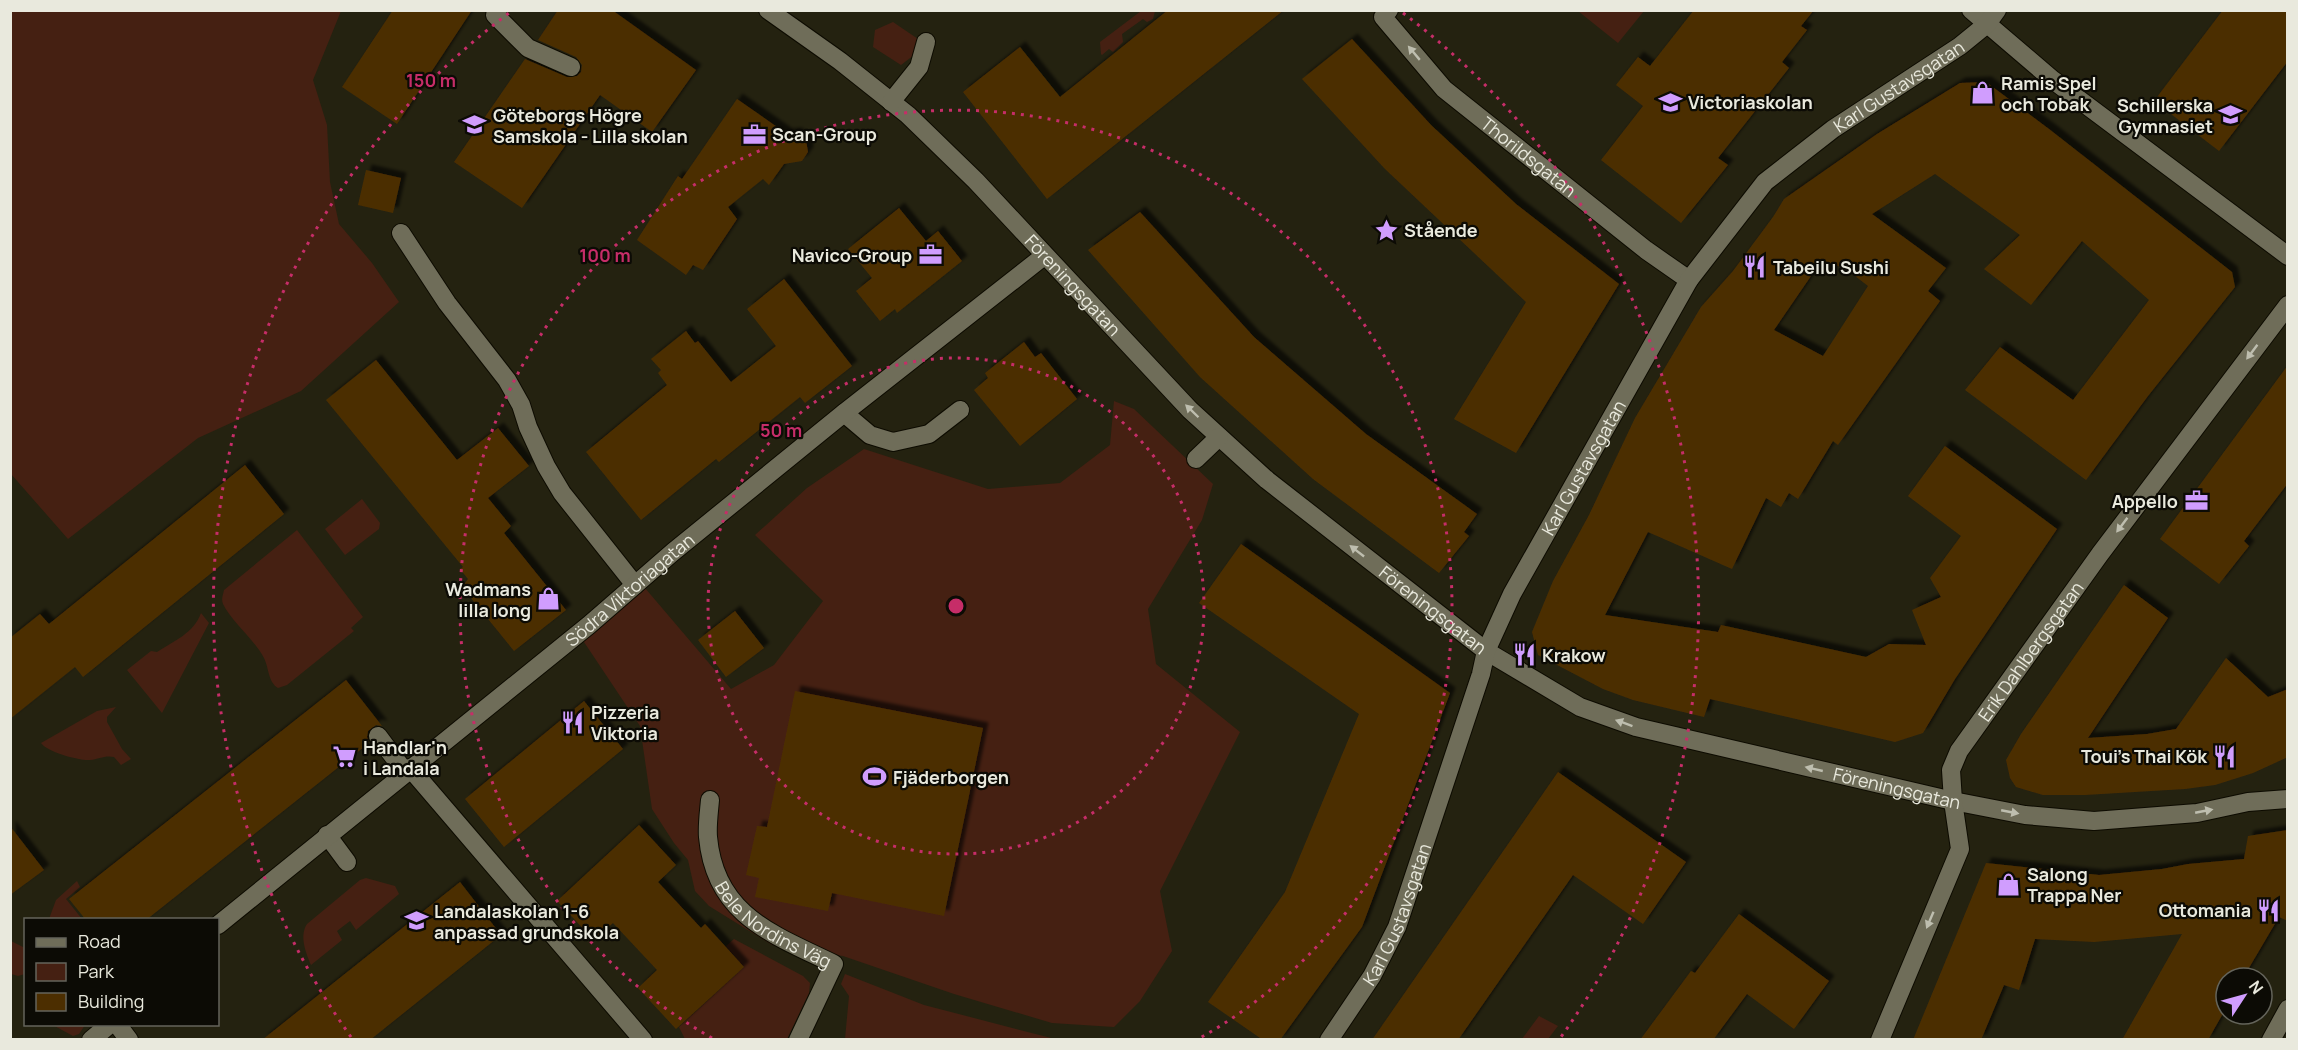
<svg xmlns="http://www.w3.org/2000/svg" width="2298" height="1050" viewBox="0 0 2298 1050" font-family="Manrope,sans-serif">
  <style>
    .green { fill: #452012 }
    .building { fill: #4c2e00; fill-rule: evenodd; filter: url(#shadow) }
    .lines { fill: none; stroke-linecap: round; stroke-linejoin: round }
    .minor-casing { stroke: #0d0b00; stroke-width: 20 }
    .minor { stroke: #6f6d59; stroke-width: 18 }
    .oneway { fill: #bebeaf }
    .ring { fill: none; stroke: #c62d68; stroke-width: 3; stroke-dasharray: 3 6 }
    .labels { text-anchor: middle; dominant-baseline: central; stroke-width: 4.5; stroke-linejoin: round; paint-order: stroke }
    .poi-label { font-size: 18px; font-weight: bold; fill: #e9e9dd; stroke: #0c0b05; text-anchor: start }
    .street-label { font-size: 18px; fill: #e9e9dd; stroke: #0c0b05 }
    .centre { fill: #c62d68; stroke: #0c0b05; stroke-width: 3 }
    .ring-label { font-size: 18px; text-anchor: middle; font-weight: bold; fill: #c62d68; stroke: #0c0b05; stroke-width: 4.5; stroke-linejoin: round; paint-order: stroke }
  </style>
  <defs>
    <filter id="shadow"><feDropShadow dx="5.5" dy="-5.5" stdDeviation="1.5" flood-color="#0009"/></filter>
  </defs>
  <rect width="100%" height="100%" fill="#242210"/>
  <g class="green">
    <polygon points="10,11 341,11 313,80 327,125 330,182 339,224 372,263 399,302 301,391 198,438 68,539 11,474"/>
    <polygon points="1141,11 1155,11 1153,19 1147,22 1143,19 1122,34 1123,42 1113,52 1109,49 1102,55 1101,54 1100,42"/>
    <polygon points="1578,11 1644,11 1618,43"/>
    <polygon points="893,22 918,39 914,55 901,65 873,47 875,30"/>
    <polygon points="1114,401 1134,409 1213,484 1202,520 1148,609 1156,664 1240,732 1160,891 1172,951 1140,1001 1114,1027 1052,1023 954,994 843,956 772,945 709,906 695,891 688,860 674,843 652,809 640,726 582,639 645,588 731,689 774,665 823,601 755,535 807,488 864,449 988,489 1060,483 1110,445"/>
    <polygon points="362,499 380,523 379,529 345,555 325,529"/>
    <path d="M 297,530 L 363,617 L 351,628 L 354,631 L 287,685 L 278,688 C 268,682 269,668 264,658 C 254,639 231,621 223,604 C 221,599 223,595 224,590 Z"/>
    <path d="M 201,613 L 209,623 L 162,713 L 127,670 L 151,651 L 157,652 C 174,641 194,633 201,613 Z"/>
    <path d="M 116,707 L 107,717 L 107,722 L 122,749 L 131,759 L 121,765 L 114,757 C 105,755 99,759 90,760 C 80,761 47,752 41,743 L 97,711 Z"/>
    <path d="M 366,878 L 395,886 L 399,894 L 356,930 L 350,921 L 337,931 L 342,940 L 311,965 C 306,953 299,936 307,924 L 360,880 Z"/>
    <polygon points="77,881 80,887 66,899 82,919 49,919 56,900"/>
    <polygon points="734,939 803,976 810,983 809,993 787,1039 685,1039 679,1027 744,967 726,946"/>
    <polygon points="11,941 25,948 25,974 18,976 11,974"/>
    <polygon points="845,974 924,1005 1055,1039 845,1039 849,996 841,984"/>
    <polygon points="1539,1016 1558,1026 1548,1039 1522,1039"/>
    <polygon points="51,1024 85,1024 85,1025 79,1034 73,1036"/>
  </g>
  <g class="building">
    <polygon points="393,10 472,10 397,124 342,87"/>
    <polygon points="558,10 612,10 696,70 652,132 600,95 522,208 454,162 525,59 567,77 577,76 581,72 582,65 576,57 538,40"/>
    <polygon points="1168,10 1284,10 1047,199 963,92 1020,47 1060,97"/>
    <polygon points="1694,10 1814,10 1801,26 1807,30 1782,62 1789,68 1718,158 1728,165 1681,223 1601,160 1643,106 1616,85 1638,57 1650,66"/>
    <polygon points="2223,10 2288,10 2288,61 2219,151 2154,101"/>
    <polygon points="1352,39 1431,125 1516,204 1619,284 1516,453 1454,419 1526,302 1385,169 1302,79"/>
    <path d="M 1986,82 L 2049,129 L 2232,272 L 2235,287 L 2148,396 L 2086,480 L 1965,390 L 2000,347 L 2073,400 L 2149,300 L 2082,241 L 2031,305 L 1984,269 L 2020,235 L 1935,174 L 1872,214 L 1946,268 L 1928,291 L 1940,301 L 1838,445 L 1833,441 L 1798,499 L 1789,493 L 1781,507 L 1766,498 L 1732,569 L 1648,532 L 1605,615 L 1718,632 L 1721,625 L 1866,657 L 1889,644 L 1926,645 L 1912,610 L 1941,597 L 1930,578 L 1961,536 L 1908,496 L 1945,446 L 2057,529 L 1955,679 L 1923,733 L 1895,742 L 1710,699 L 1704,717 L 1633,700 L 1603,689 L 1538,655 L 1532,632 L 1553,581 L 1589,515 L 1635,418 L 1701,307 L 1733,271 L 1773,217 L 1784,199 L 1877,134 L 1960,83 ZM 1822,260 L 1846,269 L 1868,286 L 1823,356 L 1774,330 Z"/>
    <polygon points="737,99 787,134 796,133 806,140 808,152 802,161 784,164 769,185 763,179 728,207 737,219 703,270 693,265 686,275 637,240 678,176 682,179"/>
    <polygon points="366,170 401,178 393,213 358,205"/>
    <polygon points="899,208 926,241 938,231 962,261 897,313 895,309 880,321 856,291 872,278 848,249"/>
    <polygon points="1140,212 1254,337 1366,434 1477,514 1464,532 1469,536 1439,573 1313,479 1200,377 1088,250"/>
    <polygon points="784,279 852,366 805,403 800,397 719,462 716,459 641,520 586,452 667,385 658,373 661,370 651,359 686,331 695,343 698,341 731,382 776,346 747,309"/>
    <polygon points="1024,342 1035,357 1041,353 1077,399 1020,446 974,390 988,378 985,373"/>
    <polygon points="376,360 457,460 498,428 529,466 488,498 511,526 504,533 566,610 514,651 462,587 468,579 460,569 463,567 326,400"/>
    <polygon points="2288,365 2288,483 2244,541 2249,546 2219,584 2160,539"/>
    <polygon points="245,465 284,514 83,677 75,667 10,719 10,638 40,614 49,624"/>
    <polygon points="1241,544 1450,693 1362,927 1280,1040 1263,1040 1208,1002 1285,892 1359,714 1199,603"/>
    <polygon points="2124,585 2168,618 2088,738 2147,734 2176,729 2226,658 2268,697 2288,689 2288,757 2253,773 2215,785 2185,789 2085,795 2043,795 2016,787 2010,778 2006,760 2021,734"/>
    <polygon points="735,611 764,648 726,677 698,640"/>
    <polygon points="346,680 382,726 376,725 368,731 367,737 369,743 146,920 86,920 69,899"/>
    <polygon points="795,691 983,728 944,916 832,893 828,911 755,897 759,878 746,875 757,826 767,827"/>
    <polygon points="584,701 623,749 504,847 465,799"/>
    <polygon points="1558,772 1686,862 1643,924 1573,875 1458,1040 1372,1040"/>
    <polygon points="639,825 676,865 658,882 701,928 705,924 744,967 676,1029 638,988 657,970 613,923 594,940 557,901"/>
    <polygon points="10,826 44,870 10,895"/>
    <polygon points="2288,830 2288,921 2279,917 2243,978 2226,978 2226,1008 2208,1040 2122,1040 2182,934 2094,942 2035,939 2019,990 2004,985 1981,1040 1913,1040 1986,863 2099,875 2162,869 2188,864 2244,859 2248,836"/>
    <polygon points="460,882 501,935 370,1040 262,1040"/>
    <polygon points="1739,914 1829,981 1794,1029 1747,994 1713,1040 1640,1040 1691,971 1695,973"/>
  </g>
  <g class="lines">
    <defs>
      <g id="minor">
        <polyline points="498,10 495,15 528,48 571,67"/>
        <path id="s1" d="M 768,10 L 840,61 L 908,115 L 976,181 L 1190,410 L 1267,480 L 1486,651 L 1580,707 L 1636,727 L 1953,801 L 2025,815 L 2094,821 L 2197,813 L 2248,802 L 2288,799"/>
        <path id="s2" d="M 1389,10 L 1383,17 L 1444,89 L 1646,250 L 1689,280"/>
        <polyline points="1971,10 2053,80 2288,256"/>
        <polyline points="891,102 919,67 926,42"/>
        <polyline points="401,233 447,303 507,380 521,405 528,427 546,466 562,493 635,585"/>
        <polyline points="844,413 870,435 893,442 929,434 960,410"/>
        <polyline points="1196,459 1219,437"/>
        <polyline points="378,736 405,772"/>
        <polyline points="410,768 643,1040"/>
        <path id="s3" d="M 710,800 C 709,812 707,825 708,837 C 715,915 772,934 834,964 L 798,1040"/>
        <polyline points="327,835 347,862"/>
        <path id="s4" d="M 218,925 L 589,625 L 673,552 L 844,413 L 1044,256"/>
        <polyline points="117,1024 129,1040"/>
        <polyline points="91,1040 110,1024"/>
        <path id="s5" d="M 1329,1040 L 1372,976 L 1397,927 L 1481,674 L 1486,651 L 1512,594 L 1689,280 L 1765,182 L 1833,129 L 1960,46 L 1987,24 L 1997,10"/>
        <path id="s6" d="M 1880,1040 L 1960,849 L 1953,801 L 1951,770 L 1959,751 L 2100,554 L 2288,305"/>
        <polyline points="2271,1040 2288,1009"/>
      </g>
    </defs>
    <use href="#minor" class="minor-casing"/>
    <use href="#minor" class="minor"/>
  </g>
  <defs><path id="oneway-solid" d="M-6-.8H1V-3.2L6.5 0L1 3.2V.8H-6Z" transform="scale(1.5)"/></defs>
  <g class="oneway">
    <use href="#oneway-solid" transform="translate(1414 53) rotate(-130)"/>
    <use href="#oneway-solid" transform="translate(2252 352) rotate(127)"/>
    <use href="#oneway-solid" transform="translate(1192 411) rotate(-136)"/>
    <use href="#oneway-solid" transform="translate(2122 525) rotate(127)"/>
    <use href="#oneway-solid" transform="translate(1357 551) rotate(-142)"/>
    <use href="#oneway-solid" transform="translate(1624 723) rotate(-160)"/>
    <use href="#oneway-solid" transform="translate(1814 769) rotate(-167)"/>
    <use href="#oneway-solid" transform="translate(2204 811) rotate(-11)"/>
    <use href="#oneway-solid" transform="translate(2010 812) rotate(11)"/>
    <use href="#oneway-solid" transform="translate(1930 920) rotate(113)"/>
  </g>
  <g class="ring">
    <circle cx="956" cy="606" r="248"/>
    <path d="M712 1038A496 496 0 1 1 1200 1038"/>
    <path d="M351 1037A743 743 0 0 1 509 13M1403 13A743 743 0 0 1 1561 1037"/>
  </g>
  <defs>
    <symbol id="shop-bare" viewBox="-9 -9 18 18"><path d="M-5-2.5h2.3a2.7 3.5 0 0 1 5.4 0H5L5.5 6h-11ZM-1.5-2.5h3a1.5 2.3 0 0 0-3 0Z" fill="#d09dfe" stroke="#0c0b05" stroke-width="2.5" paint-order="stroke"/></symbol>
    <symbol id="school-bare" viewBox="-9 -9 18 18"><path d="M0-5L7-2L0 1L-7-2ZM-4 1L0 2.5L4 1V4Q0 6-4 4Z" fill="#d09dfe" stroke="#0c0b05" stroke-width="2.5" paint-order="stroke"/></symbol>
    <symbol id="office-bare" viewBox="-9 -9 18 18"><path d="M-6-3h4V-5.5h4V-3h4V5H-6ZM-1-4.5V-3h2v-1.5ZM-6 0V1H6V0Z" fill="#d09dfe" stroke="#0c0b05" stroke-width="2.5" paint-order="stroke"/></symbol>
    <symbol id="sight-bare" viewBox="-9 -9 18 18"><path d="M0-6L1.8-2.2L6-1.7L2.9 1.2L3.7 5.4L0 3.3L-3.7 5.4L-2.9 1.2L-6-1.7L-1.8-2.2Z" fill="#d09dfe" stroke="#0c0b05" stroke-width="2.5" paint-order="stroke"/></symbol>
    <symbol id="restaurant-bare" viewBox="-9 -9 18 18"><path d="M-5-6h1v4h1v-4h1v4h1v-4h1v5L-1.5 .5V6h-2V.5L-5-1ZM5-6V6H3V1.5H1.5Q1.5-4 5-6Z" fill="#d09dfe" stroke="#0c0b05" stroke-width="2.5" paint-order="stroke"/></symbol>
    <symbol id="supermarket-bare" viewBox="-9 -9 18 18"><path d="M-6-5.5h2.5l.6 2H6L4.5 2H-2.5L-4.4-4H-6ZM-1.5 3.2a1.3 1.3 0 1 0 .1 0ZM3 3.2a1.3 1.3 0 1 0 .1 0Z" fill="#d09dfe" stroke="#0c0b05" stroke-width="2.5" paint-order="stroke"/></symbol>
    <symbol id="stadium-bare" viewBox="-9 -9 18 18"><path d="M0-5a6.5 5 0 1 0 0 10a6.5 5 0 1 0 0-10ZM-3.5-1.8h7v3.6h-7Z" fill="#d09dfe" stroke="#0c0b05" stroke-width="2.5" paint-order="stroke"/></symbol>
  </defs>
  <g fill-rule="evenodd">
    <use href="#shop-bare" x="1966" y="76" width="33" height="33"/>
    <use href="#school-bare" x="1654" y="86" width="33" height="33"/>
    <use href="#school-bare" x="2214" y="98" width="33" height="33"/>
    <use href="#school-bare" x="458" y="108" width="33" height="33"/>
    <use href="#office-bare" x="738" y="118" width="33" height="33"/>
    <use href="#sight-bare" x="1370" y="214" width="33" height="33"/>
    <use href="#office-bare" x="914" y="238" width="33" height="33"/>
    <use href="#restaurant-bare" x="1738" y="250" width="33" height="33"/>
    <use href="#office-bare" x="2180" y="484" width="33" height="33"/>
    <use href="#shop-bare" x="532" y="582" width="33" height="33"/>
    <use href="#restaurant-bare" x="1508" y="638" width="33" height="33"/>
    <use href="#restaurant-bare" x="556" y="706" width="33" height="33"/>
    <use href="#restaurant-bare" x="2208" y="740" width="33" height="33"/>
    <use href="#supermarket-bare" x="328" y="740" width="33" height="33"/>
    <use href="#stadium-bare" x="858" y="760" width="33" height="33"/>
    <use href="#shop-bare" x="1992" y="868" width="33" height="33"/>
    <use href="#restaurant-bare" x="2252" y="894" width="33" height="33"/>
    <use href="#school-bare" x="400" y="904" width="33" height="33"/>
  </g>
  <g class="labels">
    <g class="poi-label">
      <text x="2001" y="83">Ramis Spel<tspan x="2001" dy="21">och Tobak</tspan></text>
      <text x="1688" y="102">Victoriaskolan</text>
      <text x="2213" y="105" text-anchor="end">Schillerska<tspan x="2213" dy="21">Gymnasiet</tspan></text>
      <text x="493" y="115">Göteborgs Högre<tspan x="493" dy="21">Samskola - Lilla skolan</tspan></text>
      <text x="772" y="134">Scan-Group</text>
      <text x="1404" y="230">Stående</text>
      <text x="912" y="255" text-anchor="end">Navico-Group</text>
      <text x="1773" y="267">Tabeilu Sushi</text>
      <text x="2178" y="501" text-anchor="end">Appello</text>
      <text x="531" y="589" text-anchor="end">Wadmans<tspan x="531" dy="21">lilla long</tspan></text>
      <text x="1542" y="655">Krakow</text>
      <text x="591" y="712">Pizzeria<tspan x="591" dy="21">Viktoria</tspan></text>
      <text x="363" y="747">Handlar'n<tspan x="363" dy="21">i Landala</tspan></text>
      <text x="2207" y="756" text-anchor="end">Toui's Thai Kök</text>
      <text x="893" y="777">Fjäderborgen</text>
      <text x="2027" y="874">Salong<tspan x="2027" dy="21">Trappa Ner</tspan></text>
      <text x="2251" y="910" text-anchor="end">Ottomania</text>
      <text x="434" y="911">Landalaskolan 1-6<tspan x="434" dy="21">anpassad grundskola</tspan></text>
    </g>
    <g class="street-label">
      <text stroke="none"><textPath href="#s5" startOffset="1134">Karl Gustavsgatan</textPath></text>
      <text stroke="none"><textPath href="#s2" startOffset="212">Thorildsgatan</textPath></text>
      <text stroke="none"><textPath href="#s1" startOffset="412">Föreningsgatan</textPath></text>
      <text stroke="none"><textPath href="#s5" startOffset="630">Karl Gustavsgatan</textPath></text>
      <text stroke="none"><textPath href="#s4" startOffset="531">Södra Viktoriagatan</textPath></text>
      <text stroke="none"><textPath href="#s1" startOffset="898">Föreningsgatan</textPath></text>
      <text stroke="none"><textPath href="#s6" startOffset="430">Erik Dahlbergsgatan</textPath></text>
      <text stroke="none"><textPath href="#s1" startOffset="1402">Föreningsgatan</textPath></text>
      <text stroke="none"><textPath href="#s5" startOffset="144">Karl Gustavsgatan</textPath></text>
      <text stroke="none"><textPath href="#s3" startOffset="154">Bele Nordins Väg</textPath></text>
    </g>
  </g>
  <circle cx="956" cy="606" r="9" class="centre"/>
  <g class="ring-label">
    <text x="431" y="87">150 m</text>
    <text x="605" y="262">100 m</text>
    <text x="781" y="437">50 m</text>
  </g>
  <rect width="2298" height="1050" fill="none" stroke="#e9e9dd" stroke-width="24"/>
  <rect x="24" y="918" width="195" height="108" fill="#0c0b05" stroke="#64645b" stroke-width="1.5"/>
  <rect x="36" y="938" width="30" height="9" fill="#6f6d59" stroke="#64645b" stroke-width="1.5"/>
  <text x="78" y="948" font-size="18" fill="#e9e9dd">Road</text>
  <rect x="36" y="963" width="30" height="18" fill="#452012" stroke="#64645b" stroke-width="1.5"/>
  <text x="78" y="978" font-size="18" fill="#e9e9dd">Park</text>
  <rect x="36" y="993" width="30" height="18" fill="#4c2e00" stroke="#64645b" stroke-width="1.5"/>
  <text x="78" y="1008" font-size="18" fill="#e9e9dd">Building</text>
  <g transform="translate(2244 996) rotate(54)"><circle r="28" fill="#0c0b05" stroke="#64645b" stroke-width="1.5"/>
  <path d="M0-4.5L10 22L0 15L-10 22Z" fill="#d09dfe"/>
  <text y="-9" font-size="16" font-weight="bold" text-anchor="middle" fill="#e9e9dd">N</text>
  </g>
</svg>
